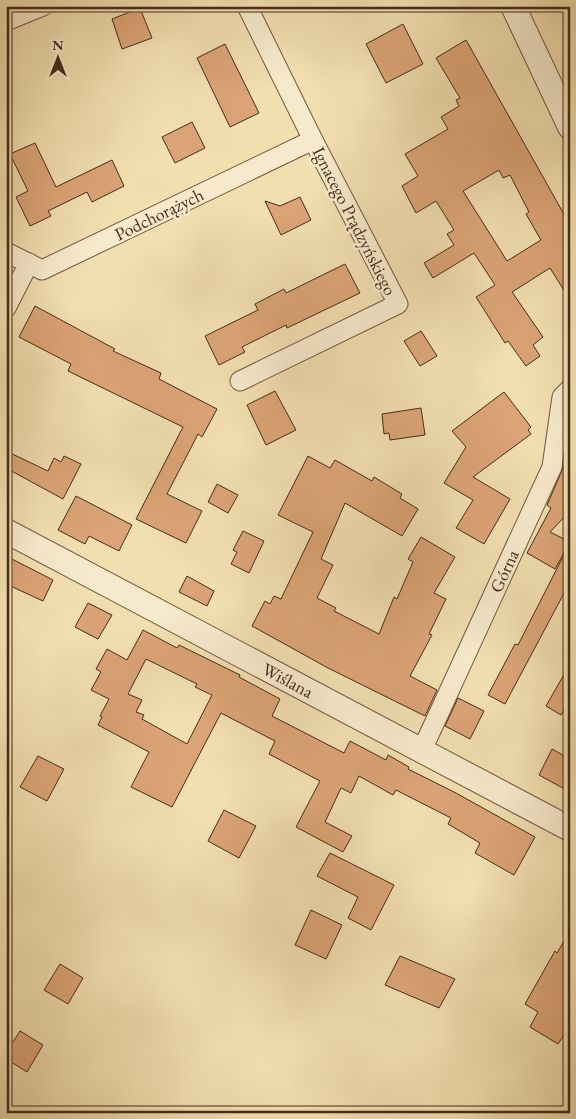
<svg xmlns="http://www.w3.org/2000/svg" width="576" height="1119" viewBox="0 0 576 1119" font-family="'EB Garamond',serif">
  <style>
    .building { fill: #dba476; stroke: #462b1b; fill-rule: evenodd }
    .lines { fill: none; stroke-linecap: round; stroke-linejoin: round }
    .minor-casing { stroke: #715840; stroke-width: 21 }
    .tertiary-casing { stroke: #715840; stroke-width: 26 }
    .minor { stroke: #f7eacc; stroke-width: 19 }
    .tertiary { stroke: #f7eacc; stroke-width: 24 }
    .labels { text-anchor: middle; dominant-baseline: central; stroke-width: 5; stroke-linejoin: round; paint-order: stroke }
    .street-label { font-size: 18px; fill: #462b1b; stroke: #f7eacc }
  </style>
  <rect width="100%" height="100%" fill="#f2dfb0"/>
  <filter id="stains"><feTurbulence type="fractalNoise" baseFrequency=".004" numOctaves="4"/><feColorMatrix values="0 0 0 0 .2 0 0 0 0 .09 0 0 0 0 .02 0 0 0 .5 -.17"/></filter>
  <radialGradient id="worn" r=".72"><stop offset=".6" stop-color="#630" stop-opacity="0"/><stop offset="1" stop-color="#630" stop-opacity=".3"/></radialGradient>
  <g class="building">
    <polygon points="140,8 152,38 122,49 112,19"/>
    <polygon points="403,24 423,64 386,83 366,44"/>
    <path d="M 466,40 L 570,225 L 570,300 L 550,268 L 512,292 L 543,337 L 533,345 L 540,356 L 526,366 L 508,341 L 505,343 L 476,297 L 495,285 L 474,253 L 433,278 L 424,263 L 454,245 L 447,234 L 454,230 L 436,201 L 416,213 L 402,186 L 418,176 L 405,154 L 448,129 L 441,117 L 459,106 L 456,100 L 460,98 L 436,58 ZM 499,170 L 503,178 L 510,175 L 529,212 L 526,214 L 541,240 L 507,261 L 463,191 Z"/>
    <polygon points="225,44 259,113 230,127 197,58"/>
    <polygon points="192,122 205,148 175,163 162,137"/>
    <polygon points="35,143 56,187 112,160 124,186 92,202 87,192 48,211 51,216 30,226 16,197 28,191 10,154"/>
    <polygon points="300,197 311,220 281,235 265,201 280,206"/>
    <polygon points="345,264 360,293 287,328 286,325 242,347 245,352 219,365 205,336 258,310 255,304 284,289 286,293"/>
    <polygon points="35,306 115,349 113,351 161,373 159,379 217,409 202,437 198,434 167,494 202,511 186,543 136,519 183,427 68,371 71,364 19,337"/>
    <polygon points="421,331 437,356 420,366 404,341"/>
    <polygon points="275,391 296,430 266,445 247,405"/>
    <polygon points="504,392 531,427 528,430 531,434 473,477 510,499 484,544 456,528 473,500 444,483 466,447 452,431"/>
    <polygon points="421,408 425,435 390,440 389,433 384,434 382,414"/>
    <polygon points="6,451 48,471 54,458 61,462 64,456 81,464 63,499 6,468"/>
    <polygon points="570,452 570,511 550,532 570,542 555,569 527,553 551,508 547,505"/>
    <polygon points="308,456 330,468 335,460 372,481 374,477 402,494 400,498 418,509 402,536 345,503 321,559 333,565 317,598 336,608 334,611 379,634 394,597 397,599 413,562 408,559 421,537 455,557 434,593 446,599 429,634 432,635 410,676 437,690 425,716 328,668 252,626 265,601 270,604 274,596 281,599 313,532 278,515"/>
    <polygon points="217,484 238,495 228,513 208,502"/>
    <polygon points="76,496 132,525 119,551 89,536 85,544 58,530"/>
    <polygon points="243,531 264,541 249,573 231,564 237,552 233,550"/>
    <polygon points="570,543 570,582 505,704 488,695 515,644 518,645"/>
    <polygon points="6,556 53,580 43,601 6,584"/>
    <polygon points="187,576 214,591 207,606 179,592"/>
    <polygon points="88,603 112,615 98,639 75,627"/>
    <path d="M 143,630 L 177,648 L 179,645 L 240,675 L 239,677 L 280,699 L 272,716 L 344,753 L 350,741 L 386,760 L 388,755 L 409,767 L 408,769 L 456,793 L 535,837 L 514,875 L 475,853 L 480,843 L 448,824 L 451,818 L 396,790 L 393,795 L 359,776 L 351,793 L 341,788 L 325,822 L 352,836 L 343,852 L 296,827 L 320,781 L 269,754 L 275,741 L 221,713 L 172,807 L 131,787 L 149,752 L 98,725 L 102,717 L 100,716 L 109,699 L 91,690 L 101,672 L 96,669 L 107,649 L 127,660 ZM 146,659 L 197,684 L 195,687 L 212,695 L 187,744 L 142,719 L 144,715 L 136,712 L 142,700 L 128,694 Z"/>
    <polygon points="570,664 570,700 561,715 546,706"/>
    <polygon points="458,698 484,711 470,739 445,726"/>
    <polygon points="552,749 570,759 570,792 539,775"/>
    <polygon points="38,756 64,769 47,801 20,787"/>
    <polygon points="224,810 256,826 239,858 208,841"/>
    <polygon points="330,853 394,885 371,930 348,918 358,897 317,876"/>
    <polygon points="311,910 342,925 326,959 295,945"/>
    <polygon points="570,931 570,1026 558,1044 530,1027 538,1012 525,1004 555,951 557,953"/>
    <polygon points="400,956 455,979 439,1008 385,985"/>
    <polygon points="60,964 83,978 68,1004 44,990"/>
    <polygon points="20,1031 43,1045 27,1072 6,1059 6,1053"/>
  </g>
  <g class="lines">
    <defs>
      <g id="minor">
        <polyline points="6,21 43,6"/>
        <polyline points="6,252 42,270 313,140"/>
        <polyline points="6,308 29,263"/>
        <polyline points="240,381 398,304 313,140 247,6"/>
        <polyline points="422,750 552,467 562,397 570,389"/>
      </g>
      <g id="tertiary">
        <polyline points="513,6 570,127"/>
        <polyline points="6,531 570,829"/>
      </g>
    </defs>
    <use href="#minor" class="minor-casing"/>
    <use href="#tertiary" class="tertiary-casing"/>
    <use href="#minor" class="minor"/>
    <use href="#tertiary" class="tertiary"/>
  </g>
  <g class="labels">
    <g class="street-label">
      <text transform="translate(159 214) rotate(-26)">Podchorążych</text>
      <text transform="translate(355 221) rotate(63)">Ignacego Prądzyńskiego</text>
      <text transform="translate(504 571) rotate(-65)">Górna</text>
      <text transform="translate(288 680) rotate(28)">Wiślana</text>
    </g>
  </g>
  <rect width="576" height="1119" fill="none" stroke="#f2dfb0" stroke-width="25"/>
  <rect x="8" y="8" width="561" height="1104" fill="none" stroke="#462b1b" stroke-width="2.5"/>
  <rect x="12" y="12" width="551" height="1094" fill="none" stroke="#462b1b"/>
  <g transform="translate(58 58)" stroke="#f7eacc" stroke-width="4" paint-order="stroke">
  <path d="M0-4L9 19L0 12L-9 19Z" fill="#462b1b"/>
  <text y="-8" font-size="14" font-weight="bold" text-anchor="middle" fill="#462b1b">N</text>
  </g>
  <rect width="100%" height="100%" filter="url(#stains)"/>
  <rect width="100%" height="100%" fill="url(#worn)"/>
</svg>
